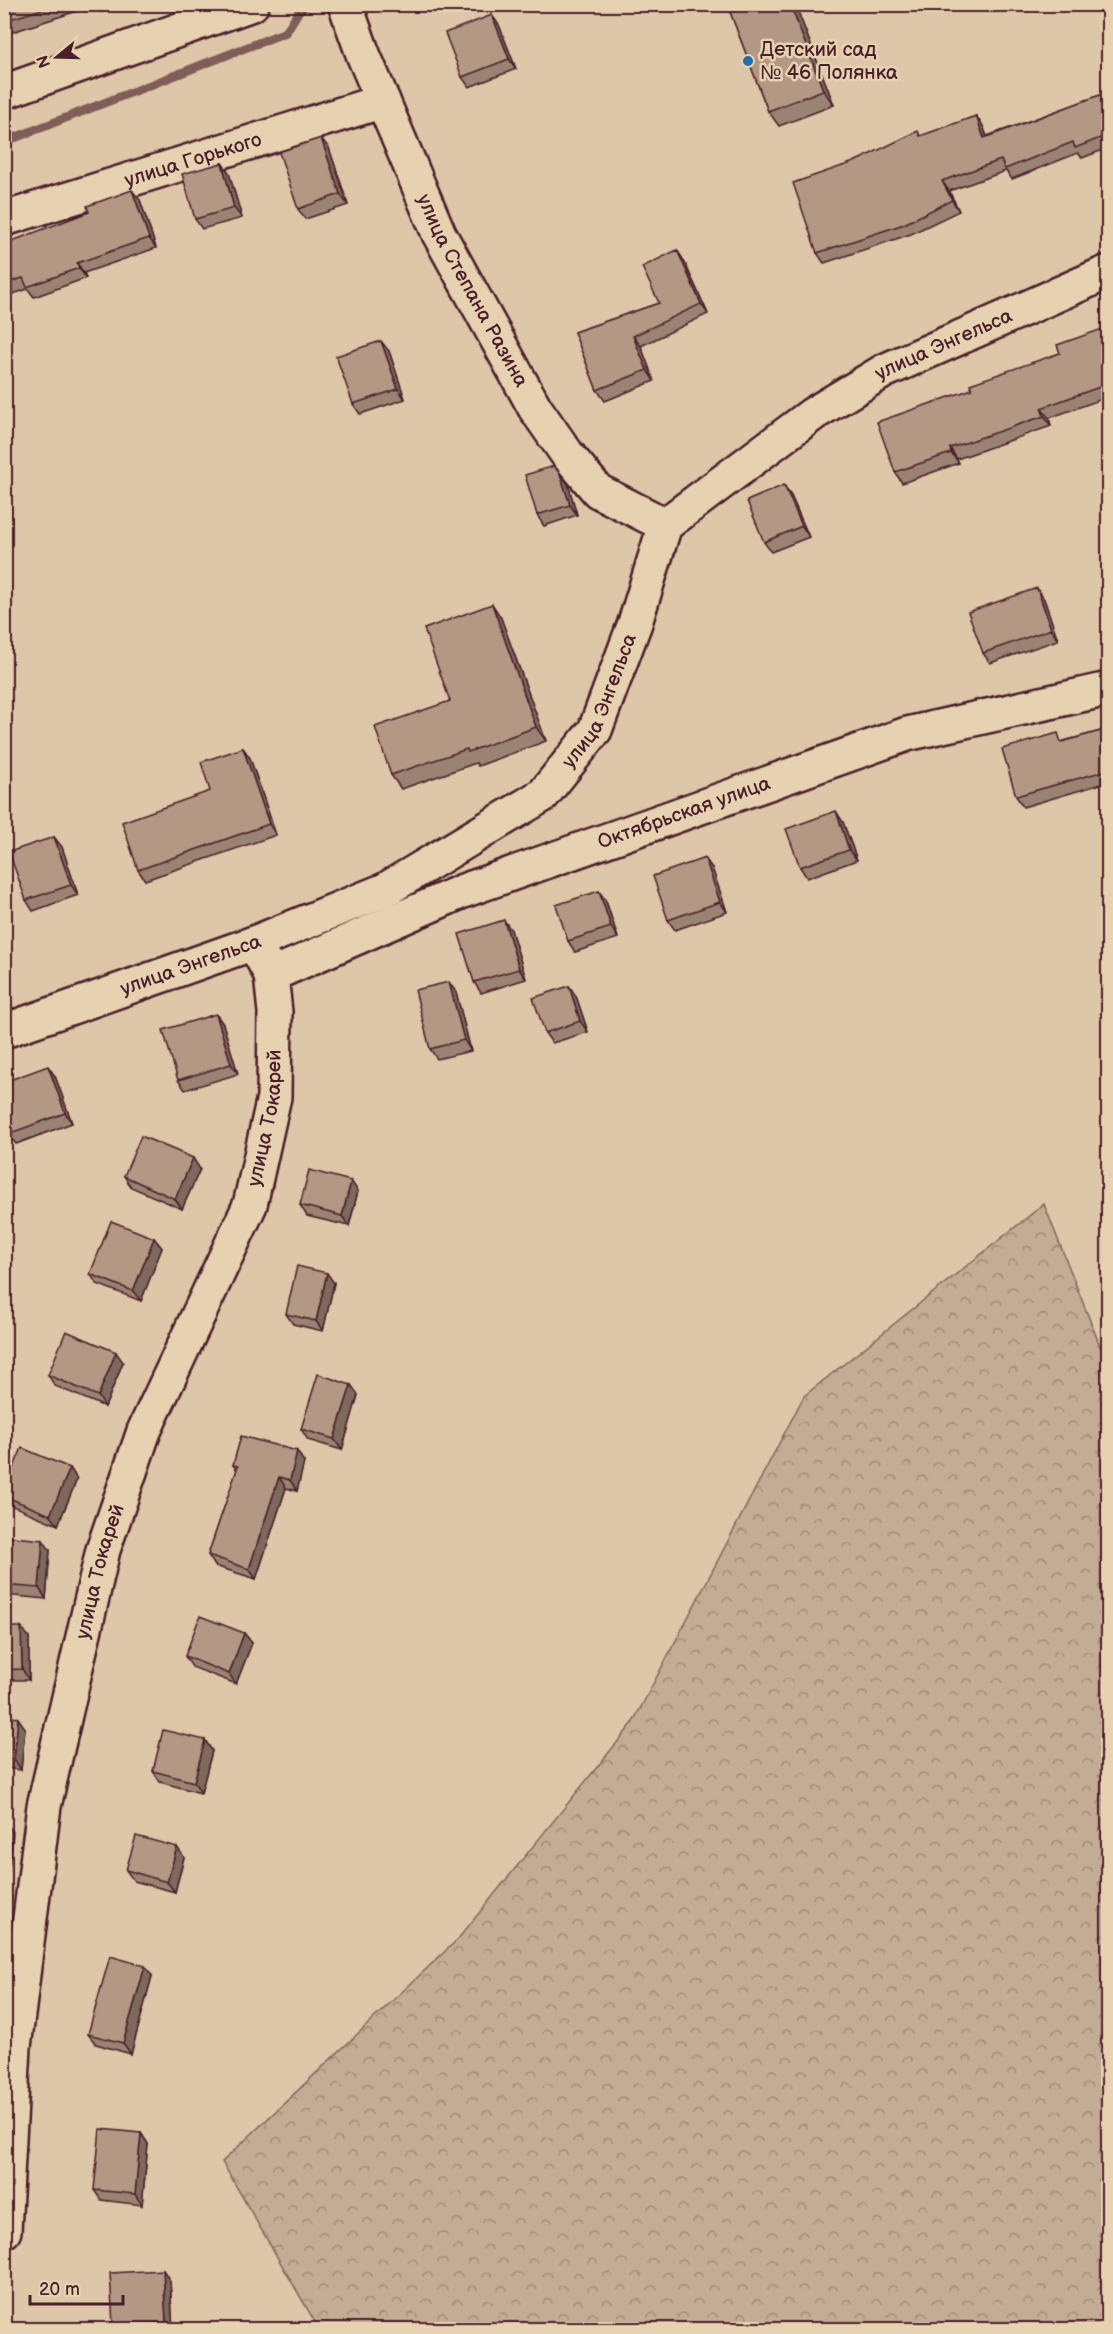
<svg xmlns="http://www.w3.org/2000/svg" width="1113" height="2334" viewBox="0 0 1113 2334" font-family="'Balsamiq Sans',sans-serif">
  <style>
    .forest { fill: url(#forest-crowns); stroke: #87655f; stroke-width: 1.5 }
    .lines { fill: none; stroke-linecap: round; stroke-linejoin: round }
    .stream { stroke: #805d59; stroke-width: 9 }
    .minor-casing { stroke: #4a1f2b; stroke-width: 38 }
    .minor { stroke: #e6d2b0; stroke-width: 33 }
    .wall { fill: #9a8372; stroke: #4a1f2b; stroke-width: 1.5 }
    .shaded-wall { fill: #7d6a5c; stroke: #4a1f2b; stroke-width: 1.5 }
    .building { fill: #b39884; stroke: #4a1f2b; stroke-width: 1.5 }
    .poi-dot { fill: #1f6fb2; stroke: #e6d2b0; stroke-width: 2 }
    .labels { text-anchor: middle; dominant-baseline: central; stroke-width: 5; stroke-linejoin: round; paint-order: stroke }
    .poi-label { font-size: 20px; fill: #4a1f2b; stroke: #e6d2b0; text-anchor: start }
    .street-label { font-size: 20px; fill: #4a1f2b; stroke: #e6d2b0 }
  </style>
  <defs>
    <pattern id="forest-crowns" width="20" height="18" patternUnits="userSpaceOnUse" patternTransform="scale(1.5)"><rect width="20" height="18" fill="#c4ab93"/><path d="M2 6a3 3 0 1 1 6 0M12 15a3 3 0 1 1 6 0" fill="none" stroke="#a18b78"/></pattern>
  </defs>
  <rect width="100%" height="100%" fill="#ddc7a8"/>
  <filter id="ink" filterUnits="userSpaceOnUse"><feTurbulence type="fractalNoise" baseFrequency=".0167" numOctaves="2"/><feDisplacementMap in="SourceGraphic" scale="12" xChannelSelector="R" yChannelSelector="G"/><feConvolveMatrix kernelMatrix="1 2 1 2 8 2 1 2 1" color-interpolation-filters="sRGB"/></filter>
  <g filter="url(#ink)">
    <polygon class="forest" points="1044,1204 1108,1366 1108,2329 319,2329 222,2162 458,1939 632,1724 804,1396"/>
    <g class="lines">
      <polyline class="stream" points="4,142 286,32 300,9 309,4"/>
      <defs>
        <g id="minor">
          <path id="s1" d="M 345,4 L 363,54 L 439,234 L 535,408 L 567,454 L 598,491 L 665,525"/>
          <polyline points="4,92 252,4"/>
          <path id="s2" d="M 4,219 L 383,101"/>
          <path id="s3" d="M 271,975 L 463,891 L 907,734 L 1108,689"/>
          <path id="s4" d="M 4,1031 L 254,943 L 385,890 L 543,795 L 595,730 L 635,623 L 665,525 L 813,414 L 884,371 L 1108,272"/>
          <path id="s5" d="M 4,2231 L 14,2047 L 44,1806 L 103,1550 L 144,1431 L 250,1205 L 274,1097 L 275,1012 L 271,975 L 254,943"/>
        </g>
      </defs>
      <use href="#minor" class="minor-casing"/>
      <use href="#minor" class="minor"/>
    </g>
    <g class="wall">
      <polygon points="4,4 124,4 101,12 96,5 9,33 4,26"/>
      <polygon points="727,4 795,4 834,105 779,126 768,111"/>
      <polygon points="499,25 516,69 469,87 462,77"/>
      <polygon points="1108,92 1108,148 1082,158 1078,153 1012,179 1006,171 949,191 959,211 911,234 824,263 817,253 854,162 976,116 983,126 987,136"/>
      <polygon points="329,148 348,205 305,219 298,209"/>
      <polygon points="222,163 229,173 242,218 202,229 195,219"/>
      <polygon points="140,200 156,248 84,273 86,278 34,297 28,289 4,297 4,244"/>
      <polygon points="677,250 684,261 708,314 641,346 654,381 605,401 597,390 574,332 659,303"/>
      <polygon points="1108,327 1108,397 1049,418 1051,426 957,459 959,463 902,483 895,472 972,389 1060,353"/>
      <polygon points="389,351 405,399 360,414 353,404"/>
      <polygon points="568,484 577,515 544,526 537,515"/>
      <polygon points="791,496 809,537 771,552 764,542"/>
      <polygon points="1044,599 1058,640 990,663 983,653"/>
      <polygon points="492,604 501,618 546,741 478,766 476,763 401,789 391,775 450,701"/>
      <polygon points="1108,729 1108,782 1023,807 1016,796 1064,741"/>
      <polygon points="243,748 250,758 276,835 145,880 138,870 210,791"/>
      <polygon points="843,822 857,860 807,878 800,867"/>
      <polygon points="54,837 62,847 78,895 33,911 26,900"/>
      <polygon points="712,868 727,912 675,930 668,920"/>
      <polygon points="606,901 618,938 575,952 568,941"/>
      <polygon points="511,930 526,979 481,993 474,982"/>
      <polygon points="569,986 576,996 588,1032 552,1043 545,1033"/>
      <polygon points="456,992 471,1051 437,1059 430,1049"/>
      <polygon points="216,1014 223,1024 238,1074 185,1090 178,1080"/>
      <polygon points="55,1076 72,1123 16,1144 8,1134"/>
      <polygon points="200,1169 182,1209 131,1187 124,1176"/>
      <polygon points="358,1191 349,1226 307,1216 300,1205"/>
      <polygon points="154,1238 162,1248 141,1301 97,1284 90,1274"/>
      <polygon points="334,1283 323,1331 293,1324 286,1314"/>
      <polygon points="123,1362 105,1407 55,1386 48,1375"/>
      <polygon points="351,1385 358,1395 342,1450 308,1440 301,1429"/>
      <polygon points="304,1462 297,1491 286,1488 256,1579 215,1566 208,1555 237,1470 233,1465"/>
      <polygon points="70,1468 77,1479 58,1525 10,1505 4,1498 4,1490"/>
      <polygon points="4,1536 50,1550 46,1599 4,1595"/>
      <polygon points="4,1627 29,1637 29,1680 4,1680"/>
      <polygon points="244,1633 252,1643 236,1684 192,1667 185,1656"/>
      <polygon points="4,1716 25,1728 21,1770 4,1768"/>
      <polygon points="205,1740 212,1751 201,1793 160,1782 153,1771"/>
      <polygon points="184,1857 175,1892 134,1881 126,1870"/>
      <polygon points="152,1976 131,2054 96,2044 88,2034"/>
      <polygon points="141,2133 148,2144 142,2205 101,2200 94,2190"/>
      <polygon points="163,2270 170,2281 173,2330 115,2330 113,2325"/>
    </g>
    <g class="shaded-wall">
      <polygon points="790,4 795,4 834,105 823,90"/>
      <polygon points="492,15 499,25 516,69 509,59"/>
      <polygon points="976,116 983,126 991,148 984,138"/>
      <polygon points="321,138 329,148 348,205 340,194"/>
      <polygon points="222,163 229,173 242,218 234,208"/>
      <polygon points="942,181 949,191 959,211 952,200"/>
      <polygon points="132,190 140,200 156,248 149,238"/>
      <polygon points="677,250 684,261 708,314 701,304"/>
      <polygon points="77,263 84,273 86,278 79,268"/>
      <polygon points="633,336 641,346 654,381 647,370"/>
      <polygon points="381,341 389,351 405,399 398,389"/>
      <polygon points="1041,408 1049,418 1051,426 1044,416"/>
      <polygon points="950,448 957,459 959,463 951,453"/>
      <polygon points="560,474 568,484 577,515 570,505"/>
      <polygon points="784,485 791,496 809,537 802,526"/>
      <polygon points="1037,588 1044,599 1058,640 1051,629"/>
      <polygon points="492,604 501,618 546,741 536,727"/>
      <polygon points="243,748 250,758 276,835 269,824"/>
      <polygon points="836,811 843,822 857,860 849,850"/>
      <polygon points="54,837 62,847 78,895 71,885"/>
      <polygon points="705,858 712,868 727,912 720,902"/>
      <polygon points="599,891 606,901 618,938 611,927"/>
      <polygon points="504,920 511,930 526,979 519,969"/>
      <polygon points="449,982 456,992 471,1051 464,1040"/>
      <polygon points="569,986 576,996 588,1032 580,1021"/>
      <polygon points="216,1014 223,1024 238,1074 231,1064"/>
      <polygon points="48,1066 55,1076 72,1123 65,1113"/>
      <polygon points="193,1158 200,1169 182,1209 175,1199"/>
      <polygon points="351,1181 358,1191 349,1226 342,1216"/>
      <polygon points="154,1238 162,1248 141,1301 133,1291"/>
      <polygon points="327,1273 334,1283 323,1331 316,1321"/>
      <polygon points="116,1352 123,1362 105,1407 98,1396"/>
      <polygon points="351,1385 358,1395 342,1450 334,1439"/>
      <polygon points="297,1451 304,1462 297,1491 290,1480"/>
      <polygon points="70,1468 77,1479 58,1525 50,1515"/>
      <polygon points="279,1477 286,1488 256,1579 249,1569"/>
      <polygon points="43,1540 50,1550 46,1599 39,1588"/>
      <polygon points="21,1627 29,1637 29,1680 22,1669"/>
      <polygon points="244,1633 252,1643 236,1684 229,1674"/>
      <polygon points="18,1718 25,1728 21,1770 14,1759"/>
      <polygon points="205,1740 212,1751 201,1793 194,1782"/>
      <polygon points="4,1820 13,1832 6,1896 9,1901 4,1971"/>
      <polygon points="177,1847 184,1857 175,1892 167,1882"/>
      <polygon points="145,1966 152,1976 131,2054 123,2043"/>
      <polygon points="141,2133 148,2144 142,2205 135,2194"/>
      <polygon points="163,2270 170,2281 173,2330 170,2330 166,2323"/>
    </g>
    <g class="building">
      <polygon points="4,4 59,4 4,21"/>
      <polygon points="727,4 790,4 823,90 768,111"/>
      <polygon points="492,15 509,59 462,77 445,33"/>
      <polygon points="1108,92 1108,135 1075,148 1073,142 1005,169 1001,160 942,181 952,200 904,224 817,253 793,183 854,162 918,131 920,136 976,116 984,138"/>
      <polygon points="321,138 340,194 298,209 279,152"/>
      <polygon points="222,163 234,208 195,219 182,174"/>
      <polygon points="132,190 149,238 77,263 79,268 27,287 23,278 4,284 4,244 89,212 87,206"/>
      <polygon points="677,250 701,304 633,336 647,370 597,390 574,332 659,303 642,267"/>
      <polygon points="1108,327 1108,384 1041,408 1044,416 950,448 951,453 895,472 877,422 972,389 970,384 1060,353 1057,345"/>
      <polygon points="381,341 398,389 353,404 336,356"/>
      <polygon points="554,466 560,474 570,505 537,515 525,475"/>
      <polygon points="784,485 802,526 764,542 747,501"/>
      <polygon points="1037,588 1051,629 983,653 968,612"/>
      <polygon points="492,604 536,727 468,752 467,749 391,775 375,727 450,701 424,629"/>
      <polygon points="1108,729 1108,770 1016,796 1002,749 1058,733 1061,742"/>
      <polygon points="243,748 269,824 138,870 122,822 210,791 201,762"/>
      <polygon points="836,811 849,850 800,867 786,829"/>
      <polygon points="54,837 71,885 26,900 9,852"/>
      <polygon points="705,858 720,902 668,920 653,876"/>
      <polygon points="599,891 611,927 568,941 556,905"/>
      <polygon points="504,920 519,969 474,982 459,934"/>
      <polygon points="449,982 464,1040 430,1049 415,990"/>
      <polygon points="569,986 580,1021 545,1033 533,998"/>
      <polygon points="216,1014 231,1064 178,1080 163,1030"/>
      <polygon points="48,1066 65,1113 8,1134 4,1123 4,1082"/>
      <polygon points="141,1136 193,1158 175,1199 124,1176"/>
      <polygon points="309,1170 351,1181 342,1216 300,1205"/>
      <polygon points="111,1221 154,1238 133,1291 90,1274"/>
      <polygon points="297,1266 327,1273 316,1321 286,1314"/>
      <polygon points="66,1331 116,1352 98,1396 48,1375"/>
      <polygon points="318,1374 351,1385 334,1439 301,1429"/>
      <polygon points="241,1436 297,1451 290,1480 279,1477 249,1569 208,1555 238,1466 233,1465"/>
      <polygon points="22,1448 70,1468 50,1515 4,1496 4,1490"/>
      <polygon points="4,1536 43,1540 39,1588 4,1585"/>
      <polygon points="200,1616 244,1633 229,1674 185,1656"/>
      <polygon points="4,1627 21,1627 22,1669 4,1670"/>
      <polygon points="4,1716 18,1718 14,1759 4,1758"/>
      <polygon points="163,1730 205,1740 194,1782 153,1771"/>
      <polygon points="136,1836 177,1847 167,1882 126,1870"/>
      <polygon points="110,1956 145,1966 123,2043 88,2034"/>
      <polygon points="100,2129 141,2133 135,2194 94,2190"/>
      <polygon points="163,2270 166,2323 113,2325 110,2273"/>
    </g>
  </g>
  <circle class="poi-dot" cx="748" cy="61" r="6"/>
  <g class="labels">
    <g class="poi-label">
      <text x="760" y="50">Детский сад<tspan x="760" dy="23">№ 46 Полянка</tspan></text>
    </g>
    <g class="street-label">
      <text stroke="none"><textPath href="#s2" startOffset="198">улица Горького</textPath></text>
      <text stroke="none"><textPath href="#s1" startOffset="314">улица Степана Разина</textPath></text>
      <text stroke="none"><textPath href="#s4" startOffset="1224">улица Энгельса</textPath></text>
      <text stroke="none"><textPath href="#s4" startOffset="702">улица Энгельса</textPath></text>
      <text stroke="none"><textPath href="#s3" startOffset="444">Октябрьская улица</textPath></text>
      <text stroke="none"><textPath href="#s4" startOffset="198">улица Энгельса</textPath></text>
      <text stroke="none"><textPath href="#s5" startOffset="1154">улица Токарей</textPath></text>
      <text stroke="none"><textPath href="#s5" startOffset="668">улица Токарей</textPath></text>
    </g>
  </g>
  <rect width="1113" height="2334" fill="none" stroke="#e6d2b0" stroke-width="24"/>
  <rect x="12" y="12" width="1089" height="2310" fill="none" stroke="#4a1f2b" stroke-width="2" filter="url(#ink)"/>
  <g transform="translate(57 57) rotate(251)" stroke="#e6d2b0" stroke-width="4.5" paint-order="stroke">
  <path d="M0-4.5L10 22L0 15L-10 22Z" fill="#4a1f2b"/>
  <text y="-9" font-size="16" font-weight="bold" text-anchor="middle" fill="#4a1f2b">N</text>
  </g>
  <path d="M30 2295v9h93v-9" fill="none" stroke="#4a1f2b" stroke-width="3"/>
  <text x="39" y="2295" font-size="18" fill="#4a1f2b" stroke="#e6d2b0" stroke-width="4.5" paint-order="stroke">20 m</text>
</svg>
